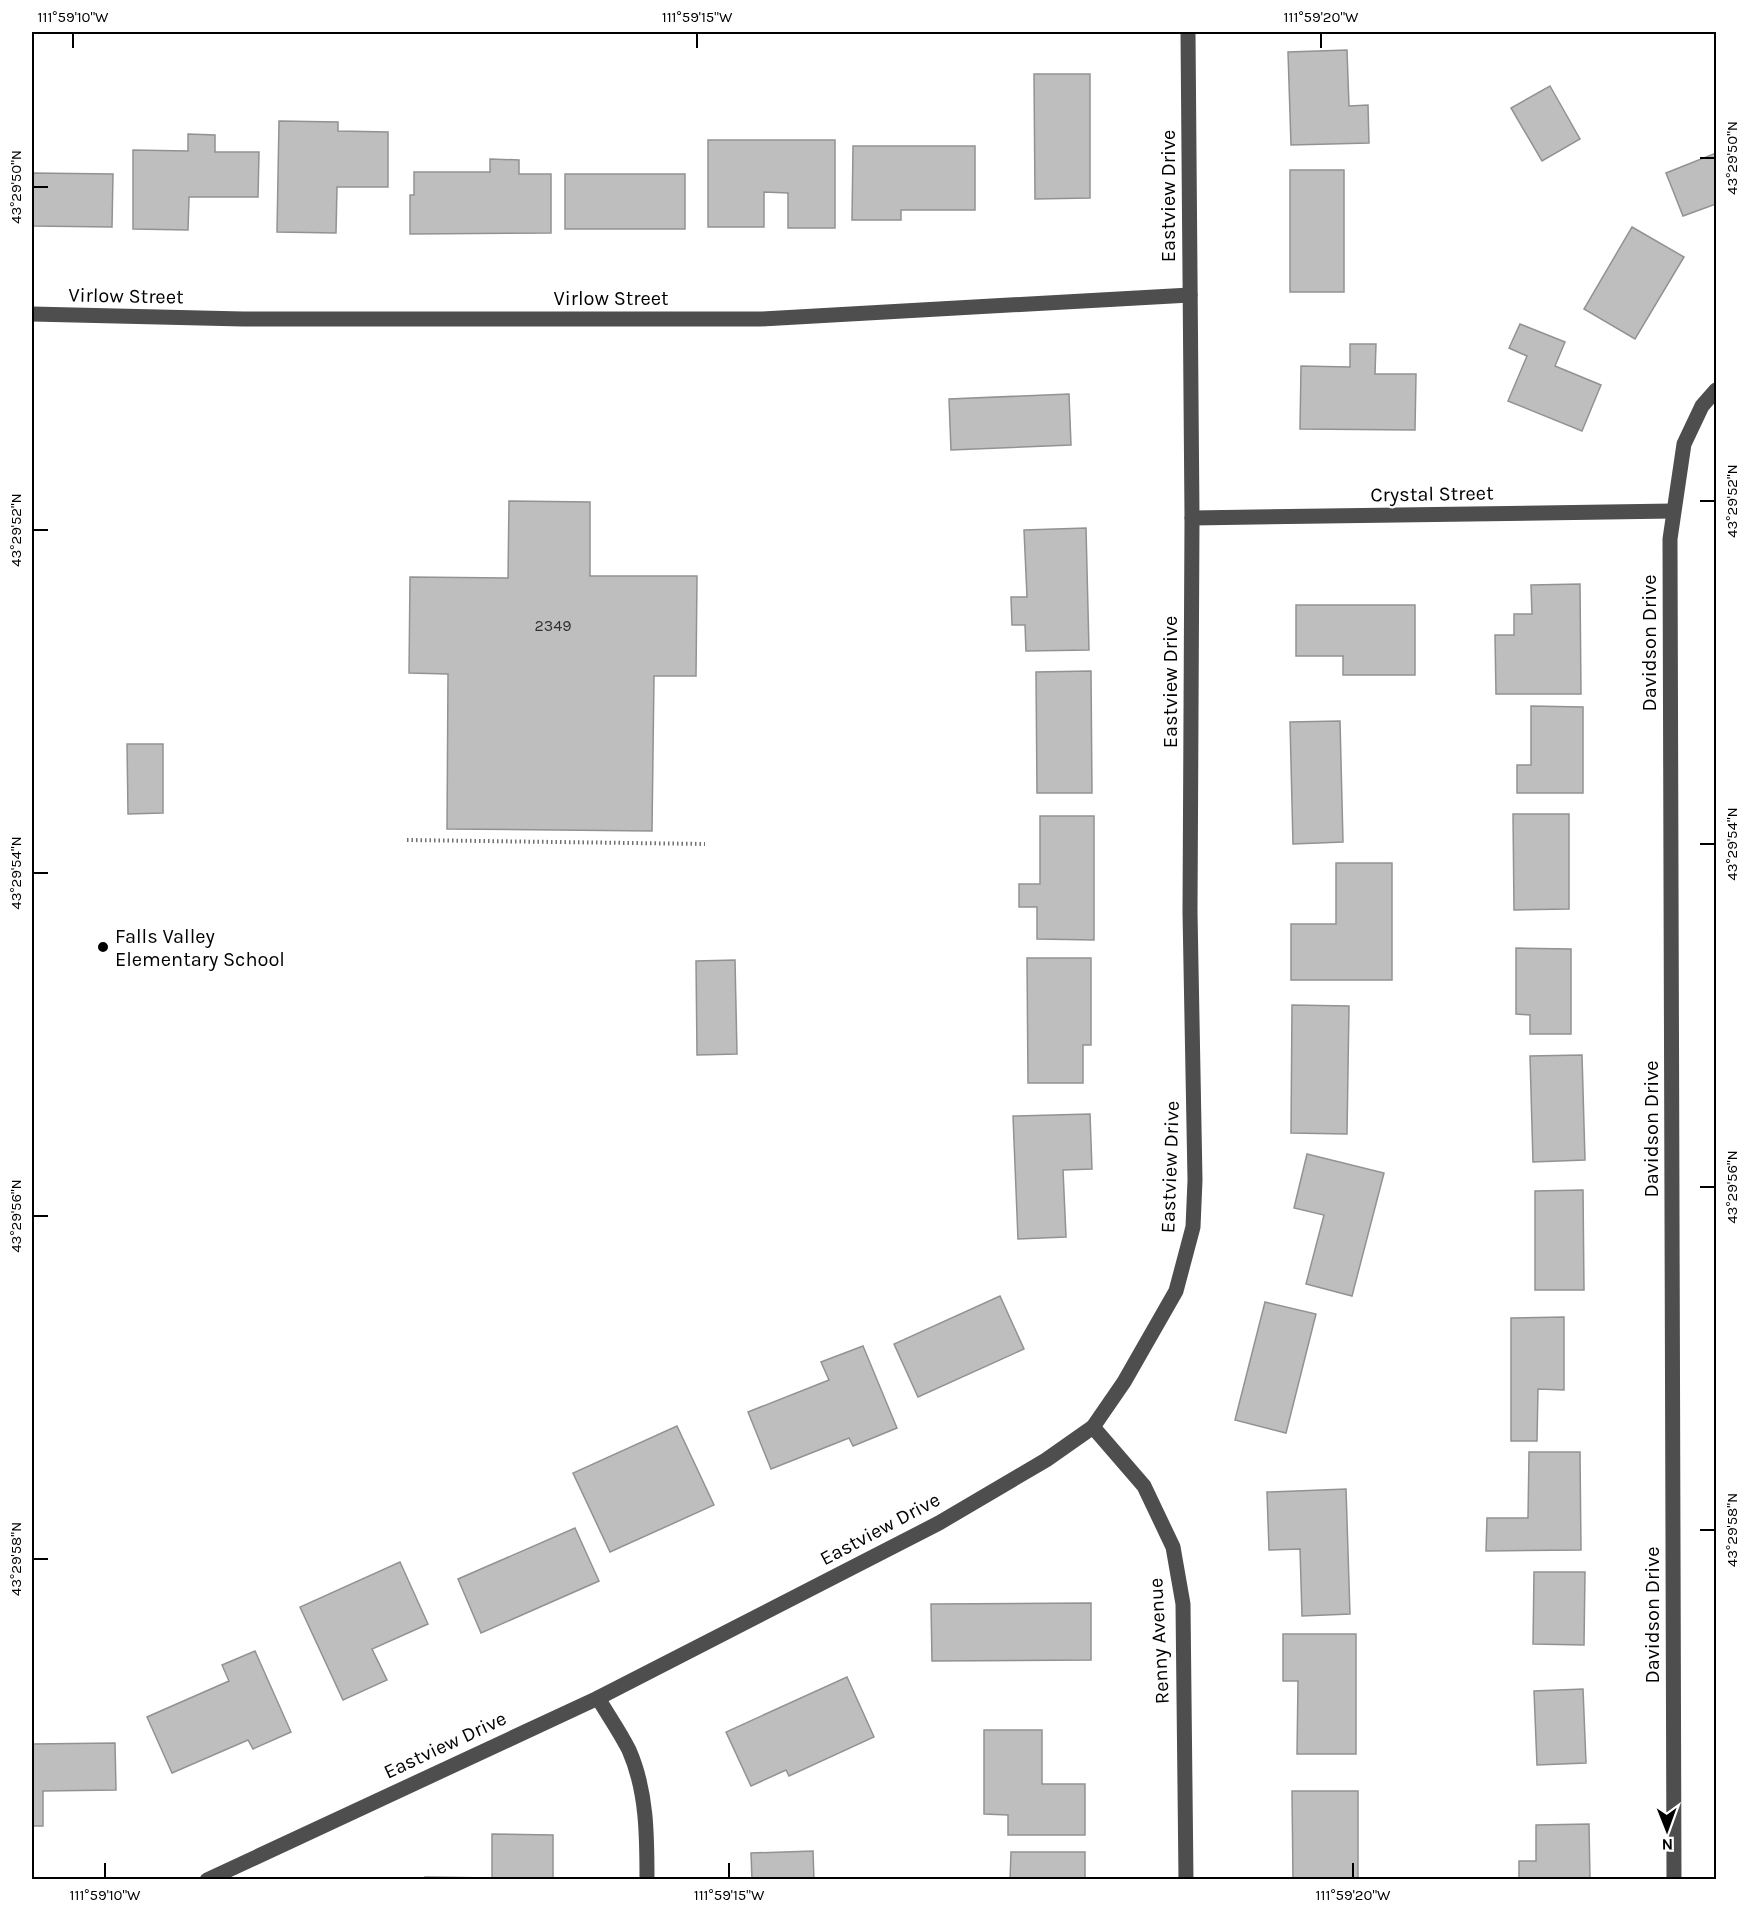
<svg xmlns="http://www.w3.org/2000/svg" width="1748" height="1911" viewBox="0 0 1748 1911" font-family="Karla,sans-serif">
  <style>
    .building { fill: #bebebe; stroke: #929292; stroke-width: 1.5 }
    .lines { fill: none; stroke-linecap: round; stroke-linejoin: round }
    .path { stroke: #707070; stroke-width: 4; stroke-dasharray: 1.5 3; stroke-linecap: butt }
    .minor { stroke: #4e4e4e; stroke-width: 15 }
    .ticks { fill: none; stroke: #000; stroke-width: 2 }
    .poi-dot { fill: #000; stroke: #fff; stroke-width: 2 }
    .labels { text-anchor: middle; dominant-baseline: central; stroke-width: 4.5; stroke-linejoin: round; paint-order: stroke }
    .number-label { font-size: 16px; fill: #303030 }
    .street-label { font-size: 20px; fill: #000; stroke: #fff }
    .poi-label { font-size: 20px; fill: #000; stroke: #fff; text-anchor: start }
    .neatline { fill: none; stroke: #000; stroke-width: 2 }
    .ticks-label { font-size: 15px; text-anchor: middle; fill: #000 }
  </style>
  <rect width="100%" height="100%" fill="#fff"/>
  <g class="building">
    <polygon points="1347,50 1349,106 1368,105 1369,143 1291,145 1288,52"/>
    <polygon points="1034,74 1090,74 1090,198 1035,199"/>
    <polygon points="1550,86 1580,139 1542,161 1511,108"/>
    <polygon points="279,121 338,122 338,131 388,132 388,187 337,187 336,233 277,232"/>
    <polygon points="188,134 215,135 215,152 259,152 258,197 189,197 188,230 133,229 133,150 188,151"/>
    <polygon points="708,140 835,140 835,228 788,228 788,193 764,192 764,227 708,227"/>
    <polygon points="853,146 975,146 975,210 901,210 901,220 852,220"/>
    <polygon points="1716,153 1716,204 1683,216 1666,173"/>
    <polygon points="490,159 519,160 519,174 551,174 551,233 410,234 410,195 414,195 414,172 490,172"/>
    <rect x="1290" y="170" width="54" height="122"/>
    <polygon points="32,173 113,174 112,227 32,226"/>
    <rect x="565" y="174" width="120" height="55"/>
    <polygon points="1632,227 1684,257 1635,339 1584,309"/>
    <polygon points="1520,324 1565,342 1555,366 1601,385 1582,431 1508,401 1527,356 1509,348"/>
    <polygon points="1350,344 1376,344 1375,374 1416,374 1415,430 1300,429 1301,366 1350,367"/>
    <polygon points="1069,394 1071,445 951,450 949,399"/>
    <polygon points="509,501 590,502 590,576 697,576 696,676 654,676 652,831 447,829 448,674 409,673 410,577 508,578"/>
    <polygon points="1086,528 1089,650 1026,651 1025,625 1012,625 1011,597 1027,597 1024,530"/>
    <polygon points="1580,584 1581,694 1496,694 1495,635 1514,635 1514,614 1532,614 1531,585"/>
    <polygon points="1296,605 1415,605 1415,675 1343,675 1343,656 1296,656"/>
    <polygon points="1091,671 1092,793 1037,793 1036,672"/>
    <polygon points="1531,706 1583,707 1583,793 1517,793 1517,765 1531,765"/>
    <polygon points="1340,721 1343,842 1293,844 1290,722"/>
    <polygon points="127,744 163,744 163,813 128,814"/>
    <polygon points="1513,814 1569,814 1569,909 1514,910"/>
    <polygon points="1040,816 1094,816 1094,940 1037,939 1037,907 1019,907 1019,884 1040,884"/>
    <polygon points="1336,863 1392,863 1392,980 1291,980 1291,924 1336,924"/>
    <polygon points="1516,948 1571,949 1571,1034 1530,1034 1530,1015 1516,1014"/>
    <polygon points="1027,958 1091,958 1091,1045 1083,1045 1083,1083 1028,1083"/>
    <polygon points="735,960 737,1054 697,1055 696,961"/>
    <polygon points="1292,1005 1349,1006 1347,1134 1291,1133"/>
    <polygon points="1582,1055 1585,1160 1533,1162 1530,1056"/>
    <polygon points="1090,1114 1092,1169 1063,1170 1066,1237 1018,1239 1013,1116"/>
    <polygon points="1307,1154 1384,1173 1352,1296 1306,1284 1324,1215 1294,1208"/>
    <polygon points="1583,1190 1584,1290 1535,1290 1535,1191"/>
    <polygon points="1000,1296 1024,1349 918,1397 894,1344"/>
    <polygon points="1265,1302 1316,1314 1286,1433 1235,1420"/>
    <polygon points="1564,1317 1564,1390 1538,1389 1537,1441 1511,1441 1511,1318"/>
    <polygon points="863,1346 897,1428 853,1446 849,1438 771,1469 748,1412 829,1380 821,1362"/>
    <polygon points="677,1426 714,1505 610,1552 573,1473"/>
    <polygon points="1529,1452 1580,1452 1581,1550 1486,1551 1487,1518 1528,1518"/>
    <polygon points="1346,1489 1350,1614 1302,1616 1300,1549 1269,1550 1267,1492"/>
    <polygon points="575,1528 599,1581 481,1633 458,1579"/>
    <polygon points="400,1562 428,1624 372,1649 387,1680 343,1700 300,1607"/>
    <polygon points="1534,1572 1585,1572 1584,1645 1533,1644"/>
    <polygon points="1091,1603 1091,1660 932,1661 931,1604"/>
    <polygon points="1283,1634 1356,1634 1356,1754 1297,1754 1298,1681 1283,1681"/>
    <polygon points="255,1651 291,1732 253,1749 248,1740 172,1773 147,1717 229,1681 222,1665"/>
    <polygon points="847,1677 874,1737 789,1776 786,1770 751,1786 726,1732"/>
    <polygon points="1583,1689 1586,1763 1537,1765 1534,1691"/>
    <polygon points="984,1730 1042,1730 1042,1784 1085,1784 1085,1835 1008,1835 1008,1815 984,1814"/>
    <polygon points="115,1743 116,1790 43,1791 43,1826 32,1826 32,1744"/>
    <polygon points="1292,1791 1358,1791 1358,1880 1293,1880"/>
    <polygon points="1589,1824 1590,1880 1519,1880 1519,1861 1536,1861 1536,1825"/>
    <polygon points="492,1834 553,1835 553,1880 425,1880 425,1877 492,1878"/>
    <polygon points="813,1851 814,1880 752,1880 751,1853"/>
    <polygon points="1011,1852 1085,1852 1085,1880 1010,1880"/>
  </g>
  <g class="lines">
    <polyline class="path" points="407,840 705,844"/>
    <g class="minor">
      <polyline points="32,314 243,319 760,319 1190,295"/>
      <polyline points="1192,518 1673,511"/>
      <polyline points="1093,1427 1144,1486 1173,1547 1183,1604 1186,1880"/>
      <path d="M 598,1698 C 608,1715 620,1732 629,1750 C 647,1791 647,1836 647,1880"/>
      <polyline points="207,1880 598,1698 939,1523 1046,1460 1093,1427 1124,1382 1176,1291 1193,1227 1195,1180 1190,912 1192,518 1188,32"/>
      <polyline points="1674,1880 1670,539 1684,444 1702,406 1716,390"/>
    </g>
  </g>
  <path class="ticks" d="M 73,33 L 73,48M 697,33 L 697,48M 1321,33 L 1321,48M 1700,158 L 1715,158M 33,187 L 48,187M 1700,501 L 1715,501M 33,530 L 48,530M 1700,844 L 1715,844M 33,873 L 48,873M 1700,1187 L 1715,1187M 33,1216 L 48,1216M 1700,1530 L 1715,1530M 33,1559 L 48,1559M 105,1863 L 105,1878M 729,1863 L 729,1878M 1353,1863 L 1353,1878"/>
  <circle class="poi-dot" cx="103" cy="947" r="6"/>
  <g class="labels">
    <g class="number-label">
      <text x="553" y="625">2349</text>
    </g>
    <g class="street-label">
      <text transform="translate(1168 196) rotate(-90)">Eastview Drive</text>
      <text transform="translate(126 296) rotate(1)">Virlow Street</text>
      <text x="611" y="298">Virlow Street</text>
      <text transform="translate(1432 494) rotate(-1)">Crystal Street</text>
      <text transform="translate(1649 643) rotate(-90)">Davidson Drive</text>
      <text transform="translate(1170 682) rotate(-90)">Eastview Drive</text>
      <text transform="translate(1651 1129) rotate(-90)">Davidson Drive</text>
      <text transform="translate(1170 1167) rotate(-88)">Eastview Drive</text>
      <text transform="translate(880 1529) rotate(-28)">Eastview Drive</text>
      <text transform="translate(1652 1615) rotate(-90)">Davidson Drive</text>
      <text transform="translate(1159 1641) rotate(-93)">Renny Avenue</text>
      <text transform="translate(445 1745) rotate(-25)">Eastview Drive</text>
    </g>
    <g class="poi-label">
      <text x="115" y="936">Falls Valley<tspan x="115" dy="23">Elementary School</tspan></text>
    </g>
  </g>
  <rect width="1748" height="1911" fill="none" stroke="#ffffff" stroke-width="66"/>
  <g transform="translate(1667 1830) rotate(179)" stroke="#ffffff" stroke-width="4.5" paint-order="stroke">
  <path d="M0-4.5L10 22L0 15L-10 22Z" fill="#000000"/>
  <text y="-9" font-size="16" font-weight="bold" text-anchor="middle" fill="#000000">N</text>
  </g>
  <rect x="33" y="33" width="1682" height="1845" class="neatline"/>
  <g class="ticks-label">
    <text x="73" y="22">111°59'10"W</text>
    <text x="697" y="22">111°59'15"W</text>
    <text x="1321" y="22">111°59'20"W</text>
    <text transform="translate(1732 158) rotate(-90)" y="5">43°29'50"N</text>
    <text transform="translate(16 187) rotate(-90)" y="5">43°29'50"N</text>
    <text transform="translate(1732 501) rotate(-90)" y="5">43°29'52"N</text>
    <text transform="translate(16 530) rotate(-90)" y="5">43°29'52"N</text>
    <text transform="translate(1732 844) rotate(-90)" y="5">43°29'54"N</text>
    <text transform="translate(16 873) rotate(-90)" y="5">43°29'54"N</text>
    <text transform="translate(1732 1187) rotate(-90)" y="5">43°29'56"N</text>
    <text transform="translate(16 1216) rotate(-90)" y="5">43°29'56"N</text>
    <text transform="translate(1732 1530) rotate(-90)" y="5">43°29'58"N</text>
    <text transform="translate(16 1559) rotate(-90)" y="5">43°29'58"N</text>
    <text x="105" y="1900">111°59'10"W</text>
    <text x="729" y="1900">111°59'15"W</text>
    <text x="1353" y="1900">111°59'20"W</text>
  </g>
</svg>
